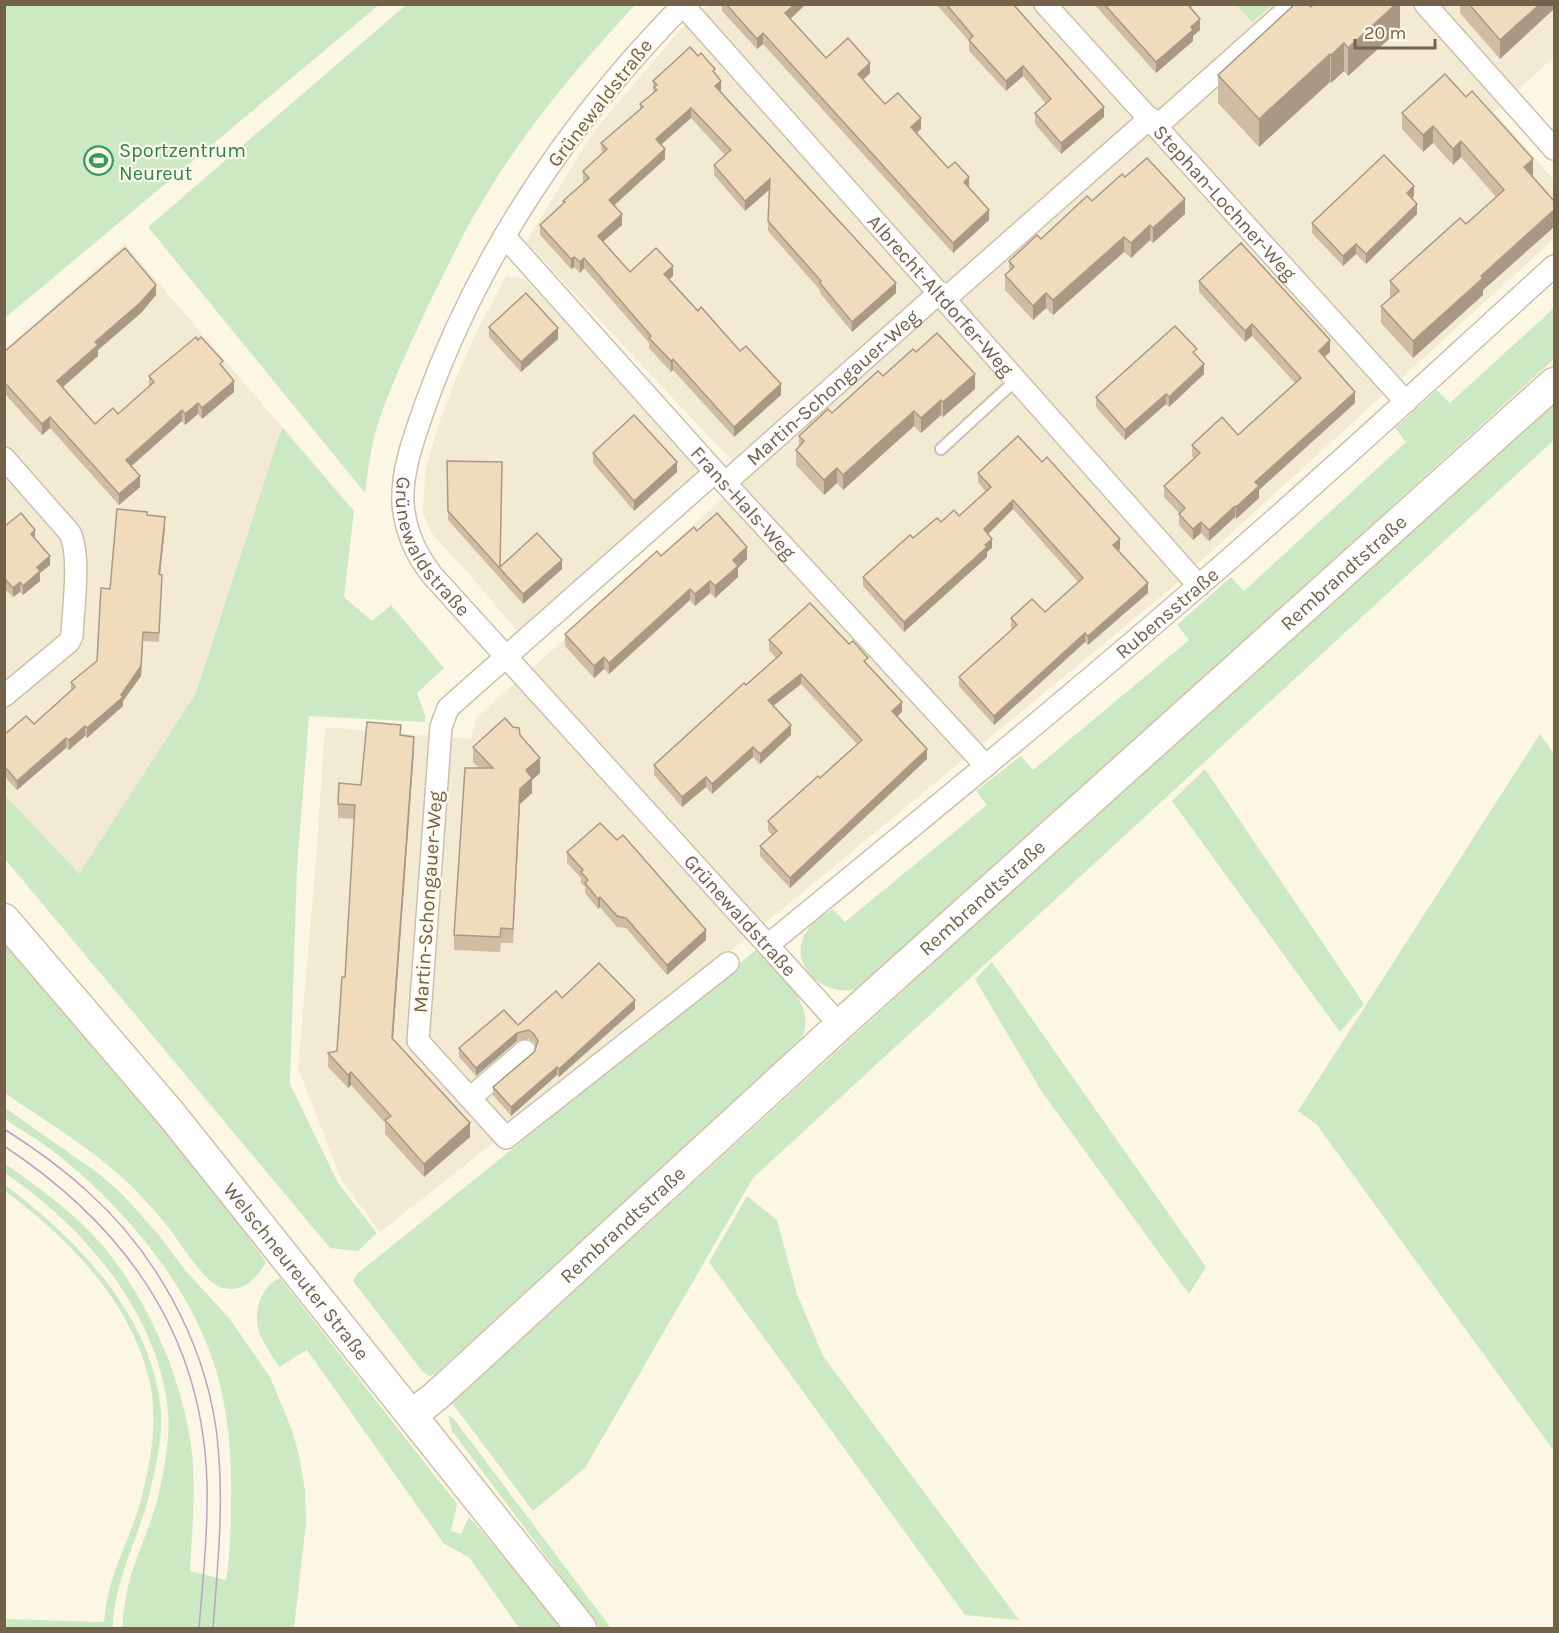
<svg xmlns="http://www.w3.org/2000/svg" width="1559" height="1633" viewBox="0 0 1559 1633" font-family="Karla,sans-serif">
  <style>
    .residential { fill: #f3ead3 }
    .green { fill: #cce9c3 }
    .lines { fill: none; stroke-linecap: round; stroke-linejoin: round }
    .lane-casing { stroke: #cdc0ab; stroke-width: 14 }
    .street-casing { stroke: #cdc0ab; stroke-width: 24 }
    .secondary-casing { stroke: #d0c1a8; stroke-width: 33 }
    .lane { stroke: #fff; stroke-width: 10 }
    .street { stroke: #fff; stroke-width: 21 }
    .secondary { stroke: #fff; stroke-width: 30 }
    .tram { stroke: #bca3c5; stroke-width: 1.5 }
    .wall { fill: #cfbca3 }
    .shaded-wall { fill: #a99984 }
    .building { fill: #f1dbbd; stroke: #a99984; stroke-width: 1.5 }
    .labels { text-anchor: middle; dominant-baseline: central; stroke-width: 4.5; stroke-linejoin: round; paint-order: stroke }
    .street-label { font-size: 20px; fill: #74614a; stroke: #fffaeb }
    .leisure-label { font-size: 20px; fill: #27864d; stroke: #fffaeb; text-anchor: start }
  </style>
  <rect width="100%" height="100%" fill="#fcf7e5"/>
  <g class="residential">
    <polygon points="708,5 1554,5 1554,57 1494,112 1554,180 1554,239 1169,590 792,901 496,1141 380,1232 342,1181 298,1068 316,860 325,727 471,739 476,718 747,477 526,242 594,131 680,30"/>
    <polygon points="125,244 282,427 196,693 79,875 5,795 5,349"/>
    <polygon points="506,276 525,279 649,411 704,478 525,640 468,573 434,536 427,524 423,511 425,472 440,420 456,378 477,331"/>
  </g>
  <g class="green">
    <polygon points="5,4 379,4 379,5 5,318"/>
    <path d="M 407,4 L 635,5 C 584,60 536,116 496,179 C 471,217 451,259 431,300 C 411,342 390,385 376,430 C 370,451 368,472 365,493 L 148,227 Z"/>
    <polygon points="1237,5 1272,5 1252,22"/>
    <path d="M 1554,308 L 1554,359 L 864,986 C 833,1003 786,969 805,934 C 811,923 823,916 833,909 L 845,922 L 987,805 L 976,791 L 1021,756 L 1033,770 L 1189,640 L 1177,625 L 1231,577 L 1244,591 L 1406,442 L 1395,428 L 1437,390 L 1450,403 Z"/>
    <polygon points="1554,396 1554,440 753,1178 585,1468 533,1511 452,1403"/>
    <polygon points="282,427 354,511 344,597 372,621 391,605 444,668 417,693 425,715 425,722 309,716 297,868 290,1084 338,1183 377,1233 358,1251 330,1248 5,859 5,795 79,874 196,693"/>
    <polygon points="1540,734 1554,754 1554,1451 1317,1125 1298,1111"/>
    <polygon points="1205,769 1364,1004 1340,1032 1172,801"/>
    <path d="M 4,942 L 176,1142 L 209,1183 L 266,1262 C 257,1280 239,1296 218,1286 C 201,1278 178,1239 165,1223 C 152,1208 139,1193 124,1179 C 88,1146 45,1121 5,1093 Z"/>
    <path d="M 756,950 C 780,976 823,1007 798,1045 L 435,1374 L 429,1376 L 423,1372 L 353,1281 L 357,1274 L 557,1113 Z"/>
    <polygon points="992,962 1206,1267 1189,1294 1042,1092 975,979"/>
    <path d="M 5,1108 L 98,1173 L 122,1194 L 158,1234 L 185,1270 L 229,1318 L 270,1377 L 292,1430 L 299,1455 L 305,1490 L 306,1523 L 294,1628 L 122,1628 C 124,1607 127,1586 134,1566 C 142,1542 154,1517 159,1492 C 165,1466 170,1438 168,1411 C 158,1312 84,1227 5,1173 L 5,1164 C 34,1184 65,1206 90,1232 C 143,1286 184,1378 192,1453 C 196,1491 192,1533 190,1571 L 226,1580 C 230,1556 231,1529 231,1503 C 232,1461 229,1418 218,1377 C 195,1291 126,1209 58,1155 C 41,1141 22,1131 5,1119 Z"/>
    <path d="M 4,1184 C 75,1238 147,1309 160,1402 C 164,1432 157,1463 150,1492 C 139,1538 114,1580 113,1628 L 5,1628 L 5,1619 L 104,1622 C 105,1613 106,1604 108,1595 C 116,1560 135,1527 143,1492 C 152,1455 158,1415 149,1379 C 130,1300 67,1237 5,1191 Z"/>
    <polygon points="747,1196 777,1220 797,1294 823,1356 1019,1620 965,1615 709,1262"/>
    <path d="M 280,1278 L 457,1504 L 451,1531 L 461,1534 L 469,1517 L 522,1578 L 560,1628 L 519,1628 L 469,1557 L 444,1544 L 307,1350 L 279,1367 C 272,1355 261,1341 258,1328 C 254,1309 262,1285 280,1278 Z"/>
    <polygon points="448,1415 454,1419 611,1628 600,1628 452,1431"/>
  </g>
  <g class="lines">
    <defs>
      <polyline id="lane" points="941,449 1017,379"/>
      <g id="street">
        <path id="s1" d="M 684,4 C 572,117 480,253 426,403 C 415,435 401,470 403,505 C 406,532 415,553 432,575 L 840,1025"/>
        <path id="s2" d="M 1045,4 L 1406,402"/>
        <polyline points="1425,4 1554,149"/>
        <path id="s3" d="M 683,5 L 1199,586"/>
        <polyline points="1157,126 1294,4"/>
        <path id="s4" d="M 505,237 L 725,483 L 986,766"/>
        <polyline points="945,299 1150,118"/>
        <path d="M 4,458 L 70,533 C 81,556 73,609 72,636 L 69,642 L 4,696"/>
        <polyline points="715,472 448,708 441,727 418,1041 506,1138 728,963"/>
        <path id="s5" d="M 725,483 L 940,292"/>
        <path id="s6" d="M 768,945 C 912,827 1056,709 1197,587 C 1319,483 1436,373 1554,266"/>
        <polyline points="470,1098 525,1051"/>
      </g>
      <g id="secondary">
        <path id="s7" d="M 4,919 L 171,1114 L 581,1628"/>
        <path id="s8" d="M 412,1415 L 436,1396 L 840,1025 L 1554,383"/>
      </g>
    </defs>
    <use href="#lane" class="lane-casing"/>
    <use href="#street" class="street-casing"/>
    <use href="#secondary" class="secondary-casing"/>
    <use href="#lane" class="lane"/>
    <use href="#street" class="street"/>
    <use href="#secondary" class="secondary"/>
    <g class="tram">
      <path d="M 4,1129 C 34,1148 62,1168 88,1192 C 155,1252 203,1339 216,1428 C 225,1495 218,1562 213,1628"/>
      <path d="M 4,1146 C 125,1226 203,1335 207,1483 C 208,1531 203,1580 199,1628"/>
    </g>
  </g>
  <g class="wall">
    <polygon points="722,4 806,4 790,19 826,58 870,73 863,80 885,104 921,129 917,133 948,168 969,188 989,220 953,253 763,44 757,49 722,11"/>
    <polygon points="936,4 1013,4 1104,117 1061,154 1035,124 1035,113 1046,104 1023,76 1006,91 969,51 969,41"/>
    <polygon points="1094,4 1192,4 1192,10 1200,30 1193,36 1193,41 1156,73"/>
    <polygon points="1400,4 1400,29 1348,76 1344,71 1331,83 1330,82 1259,147 1218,103 1218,75 1311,7"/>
    <polygon points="1460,4 1554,4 1500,59 1460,13"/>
    <polygon points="715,73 721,91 720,92 896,293 852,332 820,293 820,290 768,231 769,190 745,211 714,175 714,165 725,155 691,118 661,145 665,159 614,205 622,225 603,242 630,272 673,276 669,279 698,311 781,395 734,437 673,370 671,372 649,348 649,343 584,268 580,273 574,267 571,269 540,235 540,225 563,204 563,201 584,183 583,182 583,171 602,154 601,143 640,109 640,104 654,92 653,91 653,81"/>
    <polygon points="1445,74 1554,201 1554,227 1483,290 1483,295 1413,358 1381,323 1381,306 1390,298 1390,281 1466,224 1496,197 1461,157 1453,165 1433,143 1423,152 1402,129 1402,113"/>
    <polygon points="1125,177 1185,214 1153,243 1150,240 1131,258 1124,252 1053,315 1046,308 1033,320 1005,290 1005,275 1009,272 1009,261"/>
    <polygon points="1414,196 1412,198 1417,214 1366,264 1356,254 1343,266 1312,233 1312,223"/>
    <polygon points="1199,281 1330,352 1324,357 1355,403 1259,490 1259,498 1236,519 1235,517 1209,541 1201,533 1193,540 1179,525 1179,513 1164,497 1164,486 1194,458 1192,456 1192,445 1238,435 1295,383 1252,336 1245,342 1199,292"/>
    <polygon points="156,295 141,313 98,350 98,356 63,387 95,424 118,414 149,387 149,376 223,368 234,392 202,419 198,414 185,425 182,421 131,466 140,487 119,505 50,428 42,435 5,394 4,395 4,352"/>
    <polygon points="489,327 558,339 521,372 489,337"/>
    <polygon points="916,352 975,389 943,417 941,415 921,433 914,426 843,490 837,483 824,495 796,465 796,450 799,447 799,436 832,413"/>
    <polygon points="1197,356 1204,374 1169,407 1166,404 1125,440 1096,407 1096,397"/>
    <polygon points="593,453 677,472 634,511 593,463"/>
    <polygon points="447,461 500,567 562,569 523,604 448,520"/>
    <polygon points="978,473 1120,549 1118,550 1148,593 1088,645 1085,642 994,725 959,686 959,677 1012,629 1011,627 1011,618 1045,612 1078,582 1013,509 988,534 992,548 987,552 987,557 904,632 863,586 863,577 913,538 941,522 959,516 986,492 978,482"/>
    <polygon points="147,515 165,527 160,575 162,584 159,642 143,641 141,676 123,701 123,706 87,738 85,736 69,750 66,748 17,790 4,776 4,735 34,724 71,690 71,682 97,661 110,589"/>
    <polygon points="4,527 35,539 50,565 40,573 40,581 23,595 20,592 13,597 4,588"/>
    <polygon points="697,531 747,559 738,568 738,577 715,598 710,593 695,606 690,600 609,674 604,669 594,678 565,646 565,634 661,556"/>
    <polygon points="769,640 868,665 902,712 897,716 927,759 790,888 760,856 760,846 772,835 768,831 768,821 820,778 857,744 801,684 773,706 791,735 760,764 753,757 712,794 706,787 682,807 654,775 654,765 776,658 769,650"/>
    <polygon points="401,735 414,750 393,1039 470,1137 424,1177 385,1134 385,1123 351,1085 348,1088 328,1067 328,1053 337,1051 345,977 354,819 338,818 338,804 361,785"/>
    <polygon points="520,735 540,773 532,780 532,793 520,804 513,943 501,943 500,952 454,950 454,935 479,768 473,762 473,747"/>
    <polygon points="567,852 706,940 667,975 626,928 617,927 600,907 598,909 585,893 585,887 581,883 581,878 567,863"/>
    <polygon points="562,998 635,1009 559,1077 557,1075 511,1116 493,1095 493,1087 534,1052 536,1046 534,1042 529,1039 517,1041 476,1076 459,1057 459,1048 518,1025"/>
  </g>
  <g class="shaded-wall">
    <polygon points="795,4 806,4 785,24 785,13"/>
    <polygon points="1396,4 1400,4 1400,29 1348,76 1348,48"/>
    <polygon points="1540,4 1554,4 1554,9 1500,59 1500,40"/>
    <polygon points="1200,19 1200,30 1193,36 1193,41 1156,73 1156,62"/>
    <polygon points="763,33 763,44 757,49 757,39"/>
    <polygon points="1344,43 1344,71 1331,83 1331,55"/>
    <polygon points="1330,54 1330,82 1259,147 1259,119"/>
    <polygon points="870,63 870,73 858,85 858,74"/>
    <polygon points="1023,66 1023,76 1006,91 1006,81"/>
    <polygon points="721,81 721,91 715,96 715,86"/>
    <polygon points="1104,107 1104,117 1061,154 1061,143"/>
    <polygon points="691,108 691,118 656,149 656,139"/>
    <polygon points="921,118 921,129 911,138 911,127"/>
    <polygon points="1433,126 1433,143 1423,152 1423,135"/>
    <polygon points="1461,141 1461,157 1453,165 1453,149"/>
    <polygon points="665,149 665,159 609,210 609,200"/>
    <polygon points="1533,159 1533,176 1524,167"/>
    <polygon points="969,177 969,188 964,193 964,182"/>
    <polygon points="770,179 770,189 745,211 745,201"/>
    <polygon points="1414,186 1414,196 1407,203 1407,193"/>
    <polygon points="1185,199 1185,214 1153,243 1153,228"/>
    <polygon points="1417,204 1417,214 1366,264 1366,254"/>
    <polygon points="989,210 989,220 953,253 953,243"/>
    <polygon points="1554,210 1554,227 1483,290 1483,295 1413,358 1413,341 1481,276"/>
    <polygon points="622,214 622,225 598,246 598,236"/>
    <polygon points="1150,225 1150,240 1131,258 1131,243"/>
    <polygon points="1124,237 1124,252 1053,315 1053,300"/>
    <polygon points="1356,244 1356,254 1343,266 1343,256"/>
    <polygon points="574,257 574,267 571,269 571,259"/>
    <polygon points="584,258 584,268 580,273 580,262"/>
    <polygon points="673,266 673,276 664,284 664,274"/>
    <polygon points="896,283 896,293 852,332 852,322"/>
    <polygon points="156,285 156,295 141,313 98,350 98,356 57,392 57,381 95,342"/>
    <polygon points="1046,293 1046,308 1033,320 1033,306"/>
    <polygon points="1252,324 1252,336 1245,342 1245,331"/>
    <polygon points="558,328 558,339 521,372 521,362"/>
    <polygon points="1330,340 1330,352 1319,362 1319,351"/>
    <polygon points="673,359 673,370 671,372 671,361"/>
    <polygon points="1204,364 1204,374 1169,407 1169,397"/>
    <polygon points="975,374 975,389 943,417 943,402"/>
    <polygon points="234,381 234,392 202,419 202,408"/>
    <polygon points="781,384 781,395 734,437 734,427"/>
    <polygon points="1355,392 1355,403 1259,490 1259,498 1236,519 1236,507 1255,482"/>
    <polygon points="1166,394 1166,404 1125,440 1125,430"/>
    <polygon points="941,400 941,415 921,433 921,418"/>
    <polygon points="198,403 198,414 185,425 185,414"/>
    <polygon points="182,410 182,421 126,471 126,460"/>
    <polygon points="914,411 914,426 843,490 843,475"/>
    <polygon points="50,417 50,428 42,435 42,424"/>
    <polygon points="677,462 677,472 634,511 634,501"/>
    <polygon points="837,468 837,483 824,495 824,480"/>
    <polygon points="140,476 140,487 119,505 119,494"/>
    <polygon points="1013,500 1013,509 984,538 984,529"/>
    <polygon points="1235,506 1235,517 1209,541 1209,530"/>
    <polygon points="165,517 165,527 159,584 159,574"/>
    <polygon points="1201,522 1201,533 1193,540 1193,529"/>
    <polygon points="35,530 35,539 31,534"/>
    <polygon points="992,539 992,548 987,552 987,557 904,632 904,622"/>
    <polygon points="1120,539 1120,549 1113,554 1113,545"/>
    <polygon points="747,547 747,559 738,568 738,577 715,598 715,586 733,560"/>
    <polygon points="50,556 50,565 40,573 40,581 23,595 23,586 37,567"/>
    <polygon points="562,560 562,569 523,604 523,594"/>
    <polygon points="710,581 710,593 695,606 695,594"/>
    <polygon points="20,582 20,592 13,597 13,588"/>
    <polygon points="1148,583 1148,593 1088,645 1088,636"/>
    <polygon points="690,589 690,600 609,674 609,663"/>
    <polygon points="143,632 141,676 123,701 123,706 87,738 87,728 121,695"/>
    <polygon points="1085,633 1085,642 994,725 994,716"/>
    <polygon points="604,657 604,669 594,678 594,666"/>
    <polygon points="801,674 801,684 768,710 768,700"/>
    <polygon points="902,702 902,712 892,721 892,711"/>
    <polygon points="791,725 791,735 760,764 760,754"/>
    <polygon points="85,726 85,736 69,750 69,740"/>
    <polygon points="414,737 414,750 392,1052 392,1038"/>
    <polygon points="66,738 66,748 17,790 17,781"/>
    <polygon points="753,747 753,757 712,794 712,784"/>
    <polygon points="927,749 927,759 790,888 790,878"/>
    <polygon points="540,758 540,773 532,780 532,793 520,804 513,943 520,789 526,770"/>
    <polygon points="706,777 706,787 682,807 682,797"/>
    <polygon points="600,897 600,907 598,909 598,899"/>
    <polygon points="706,930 706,940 667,975 667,965"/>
    <polygon points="635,1000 635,1009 559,1077 559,1069"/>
    <polygon points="517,1033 517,1041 476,1076 476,1068"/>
    <polygon points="557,1067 557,1075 511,1116 511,1107"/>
    <polygon points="351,1072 351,1085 348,1088 348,1075"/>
    <polygon points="470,1123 470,1137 424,1177 424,1164"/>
  </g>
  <g class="building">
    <polygon points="726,4 795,4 785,13 826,58 848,38 870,63 858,74 885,104 898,93 921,118 911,127 948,168 955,162 969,177 964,182 989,210 953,243 763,33 757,39"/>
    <polygon points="946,4 1013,4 1104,107 1061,143 1035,113 1051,99 1023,66 1006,81 969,40 973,36"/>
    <polygon points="1104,4 1191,4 1189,6 1200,19 1191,27 1193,30 1156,62"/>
    <polygon points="1295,4 1308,4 1311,7 1314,4 1396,4 1348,48 1344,43 1331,55 1330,54 1259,119 1218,75"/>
    <polygon points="1469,4 1540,4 1500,40"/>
    <polygon points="690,47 698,56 701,53 715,69 713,71 721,81 715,86 896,283 852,322 820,283 821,281 768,221 770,179 745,201 714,165 731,150 691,108 656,139 665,149 609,200 622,214 598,236 630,272 656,248 673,266 664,274 698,311 701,307 740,351 746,346 781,384 734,427 673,359 671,361 649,338 651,336 584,258 580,262 574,257 571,259 540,225 565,202 563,201 589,178 583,171 607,149 601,143 643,107 640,104 657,90 654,87 657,85 653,81"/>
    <polygon points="1445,74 1466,97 1472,91 1533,159 1524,167 1554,201 1554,210 1481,276 1483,278 1413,341 1381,306 1399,291 1390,281 1460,218 1466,224 1504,190 1461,141 1453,149 1433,126 1423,135 1402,113"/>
    <polygon points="1384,155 1414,186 1407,193 1417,204 1366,254 1356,244 1343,256 1312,223"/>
    <polygon points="1147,158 1185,199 1153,228 1150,225 1131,243 1124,237 1053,300 1046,293 1033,306 1005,275 1014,267 1009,261 1037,235 1041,239 1087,196 1092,201 1122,174 1125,177"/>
    <polygon points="1241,243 1330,340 1319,351 1355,392 1255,482 1259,486 1236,507 1235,506 1209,530 1201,522 1193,529 1179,514 1185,508 1164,486 1200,453 1192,445 1222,417 1238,435 1301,378 1252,324 1245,331 1199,281"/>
    <polygon points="125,248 156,285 141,302 95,342 98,345 57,381 95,424 113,408 118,414 154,382 149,376 196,337 198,340 201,337 223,361 220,364 234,381 202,408 198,403 185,414 182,410 126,460 140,476 119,494 50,417 42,424 5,383 4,384 4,352"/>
    <polygon points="526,293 558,328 521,362 489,327"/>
    <polygon points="1175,326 1197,349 1193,352 1204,364 1169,397 1166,394 1125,430 1096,397"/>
    <polygon points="937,333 975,374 943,402 941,400 921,418 914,411 843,475 837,468 824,480 796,450 804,441 799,436 828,409 832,413 878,371 883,376 913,349 916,352"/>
    <polygon points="634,415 677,462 634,501 593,453"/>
    <polygon points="1018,436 1042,462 1047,457 1120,539 1113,545 1148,583 1088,636 1085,633 994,716 959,677 1017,625 1011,618 1032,599 1045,612 1083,578 1013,500 984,529 992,539 985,545 987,547 904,622 863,577 910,535 913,538 937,518 941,522 954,510 959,516 991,487 978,473"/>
    <polygon points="447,461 502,462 500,567 537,533 562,560 523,594 448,511"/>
    <polygon points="117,509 147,512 147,515 165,517 159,574 162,575 159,633 143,632 141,666 121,695 123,697 87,728 85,726 69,740 66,738 17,781 4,766 4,735 26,716 34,724 75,687 71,682 97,661 101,588 110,589"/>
    <polygon points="21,513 35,530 31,534 50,556 37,567 40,571 23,586 20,582 13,588 4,578 4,527"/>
    <polygon points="717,513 747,547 733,560 738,566 715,586 710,581 695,594 690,589 609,663 604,657 594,666 565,634 657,551 661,556 694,527 697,531"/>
    <polygon points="810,603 849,644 853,641 868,658 864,661 902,702 892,711 927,749 790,878 760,846 777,831 768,821 818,776 820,778 862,740 801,674 768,700 791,725 760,754 753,747 712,784 706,777 682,797 654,765 744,683 746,685 782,653 769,640"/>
    <polygon points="505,718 513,727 519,728 520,735 540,758 526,770 532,778 520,789 513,929 501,928 500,937 454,935 465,768 493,768 473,747"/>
    <polygon points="367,722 401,725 400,735 414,737 392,1038 470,1123 424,1164 385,1120 391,1116 351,1072 348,1075 328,1053 337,1051 342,977 345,977 355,805 338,804 339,783 361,785"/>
    <polygon points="600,823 617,840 623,835 706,930 667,965 626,918 617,916 600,897 598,899 585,883 588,880 581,872 583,870 567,852"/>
    <polygon points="599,963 635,1000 559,1069 557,1067 511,1107 493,1087 534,1052 538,1041 534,1034 529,1030 517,1033 476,1068 459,1048 504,1010 518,1025 556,991 562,998"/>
  </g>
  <defs>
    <symbol id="stadium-ring" viewBox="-11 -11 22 22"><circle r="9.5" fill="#fffaeb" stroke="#2e9e5b" stroke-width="1.5"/><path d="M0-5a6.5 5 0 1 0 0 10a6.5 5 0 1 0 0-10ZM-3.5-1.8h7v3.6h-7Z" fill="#2e9e5b"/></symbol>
  </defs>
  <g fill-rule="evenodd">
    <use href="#stadium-ring" x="82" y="144" width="33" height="33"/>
  </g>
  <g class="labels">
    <g class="street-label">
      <text transform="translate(600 103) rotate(-52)">Grünewaldstraße</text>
      <text stroke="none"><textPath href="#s2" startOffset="268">Stephan-Lochner-Weg</textPath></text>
      <text stroke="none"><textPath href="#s3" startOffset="388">Albrecht-Altdorfer-Weg</textPath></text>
      <text stroke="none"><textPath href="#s5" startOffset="144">Martin-Schongauer-Weg</textPath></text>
      <text stroke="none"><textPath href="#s4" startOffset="357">Frans-Hals-Weg</textPath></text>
      <text stroke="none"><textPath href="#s1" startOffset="634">Grünewaldstraße</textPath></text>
      <text stroke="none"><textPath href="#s8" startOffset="1256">Rembrandtstraße</textPath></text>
      <text stroke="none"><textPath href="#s6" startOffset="519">Rubensstraße</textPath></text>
      <text stroke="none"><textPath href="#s8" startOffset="770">Rembrandtstraße</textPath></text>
      <text transform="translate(428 902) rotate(-86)">Martin-Schongauer-Weg</text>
      <text stroke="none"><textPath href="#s1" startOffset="1120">Grünewaldstraße</textPath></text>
      <text stroke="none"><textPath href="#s8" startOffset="284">Rembrandtstraße</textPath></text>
      <text stroke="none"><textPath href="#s7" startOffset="458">Welschneureuter Straße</textPath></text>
    </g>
    <g class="leisure-label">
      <text x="119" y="150">Sportzentrum<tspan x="119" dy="23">Neureut</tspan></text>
    </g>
  </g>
  <rect width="1559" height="1633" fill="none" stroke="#74614a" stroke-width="12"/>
  <path d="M1355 39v9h80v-9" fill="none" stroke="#74614a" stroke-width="3"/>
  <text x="1364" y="39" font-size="18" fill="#74614a" stroke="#fffaeb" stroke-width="4.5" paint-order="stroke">20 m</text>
</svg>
